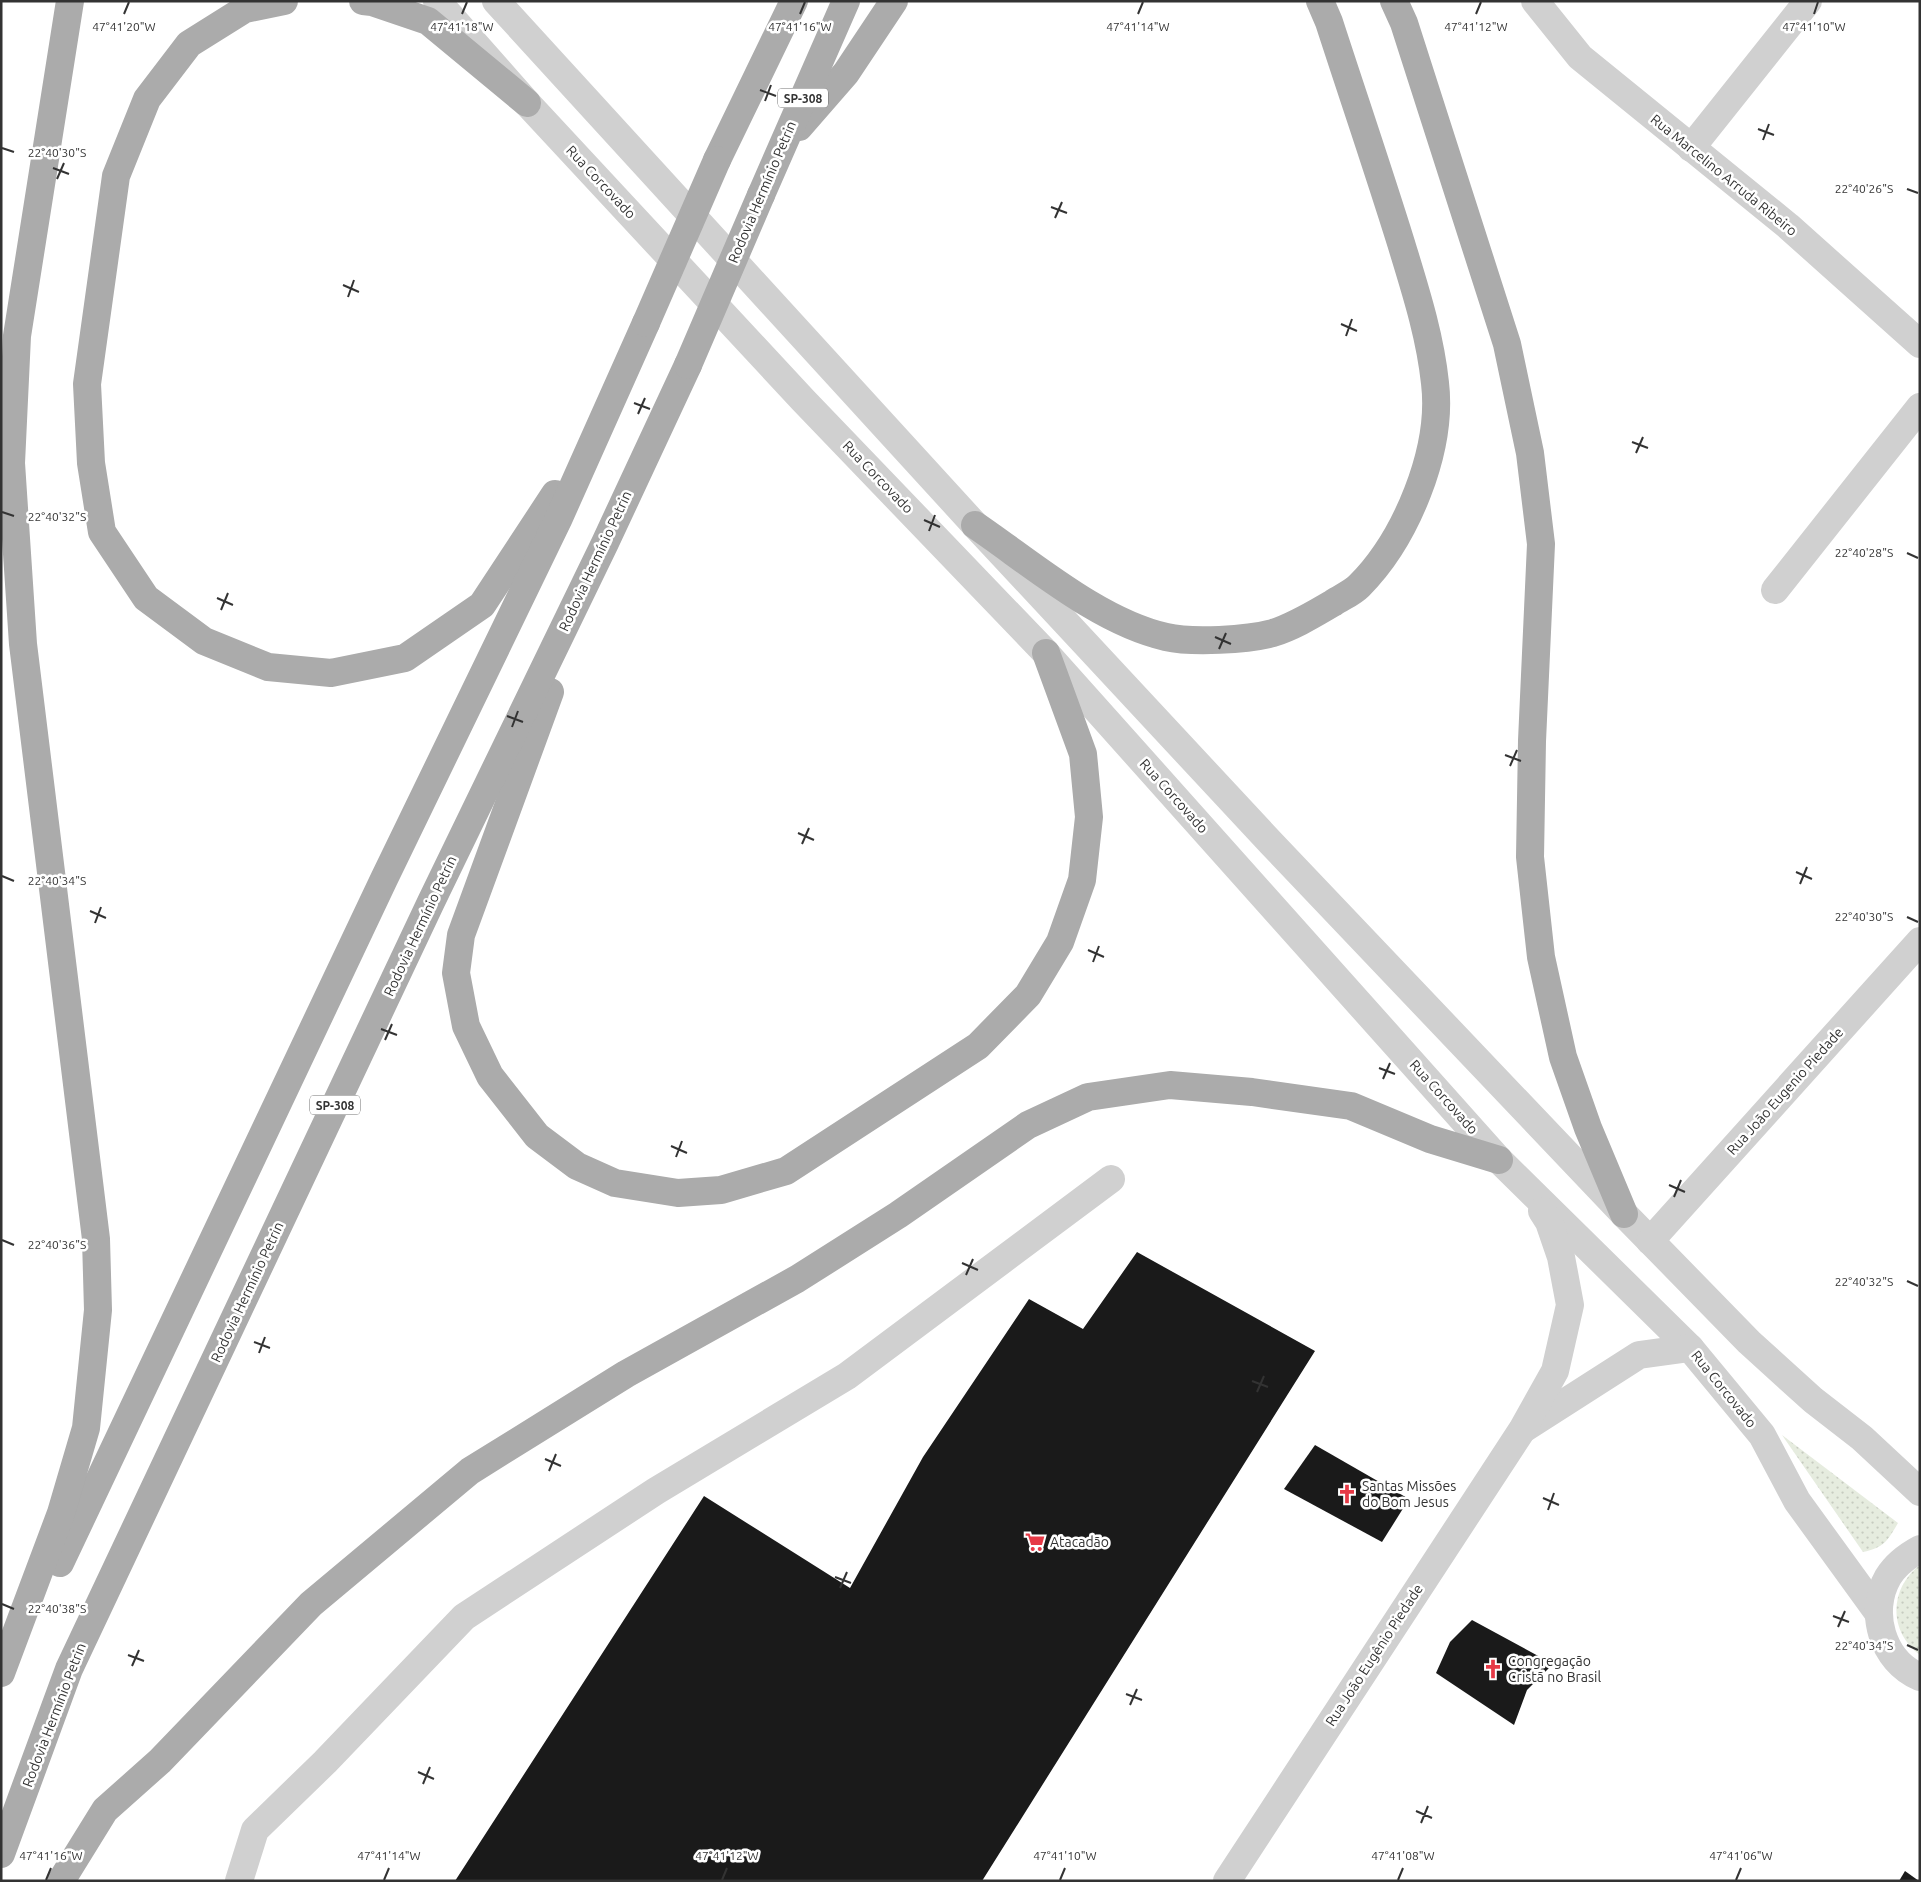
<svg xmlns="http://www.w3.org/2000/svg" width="1921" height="1882" viewBox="0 0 1921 1882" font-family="Ubuntu,sans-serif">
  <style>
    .grass { fill: url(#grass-dots) }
    .building { fill: #1a1a1a }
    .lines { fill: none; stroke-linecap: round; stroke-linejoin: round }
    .minor { stroke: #d0d0d0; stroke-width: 28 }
    .major { stroke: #ababab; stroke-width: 28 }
    .major-bridge { stroke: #ababab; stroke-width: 28 }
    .ticks { fill: none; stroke: #333; stroke-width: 2 }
    .labels { text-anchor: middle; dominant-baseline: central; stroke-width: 5; stroke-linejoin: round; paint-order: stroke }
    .shield { fill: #fff; stroke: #707070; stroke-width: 1 }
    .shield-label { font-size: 12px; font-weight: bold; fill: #333 }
    .street-label { font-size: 14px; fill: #333; stroke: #fff }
    .poi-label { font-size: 14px; fill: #333; stroke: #fff; text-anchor: start }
    .ticks-label { font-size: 12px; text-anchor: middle; fill: #333; stroke: #fff; stroke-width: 5; stroke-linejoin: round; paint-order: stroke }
  </style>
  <defs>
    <pattern id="grass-dots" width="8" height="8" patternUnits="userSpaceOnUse" patternTransform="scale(1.25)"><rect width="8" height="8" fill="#e6ecdf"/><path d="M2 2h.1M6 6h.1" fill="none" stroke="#c6cbc0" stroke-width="1.8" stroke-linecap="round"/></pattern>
  </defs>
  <rect width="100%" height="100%" fill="#fff"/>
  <g class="grass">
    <path d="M 1782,1435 L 1898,1523 C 1888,1540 1884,1548 1863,1552 Z"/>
    <path d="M 1920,1565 L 1920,1655 C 1888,1632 1889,1588 1920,1565 Z"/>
  </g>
  <g class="building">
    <polygon points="1137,1252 1315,1351 982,1881 455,1881 704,1496 850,1588 923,1457 1029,1299 1083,1329"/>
    <polygon points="1315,1445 1409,1499 1382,1542 1284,1489"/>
    <polygon points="1472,1620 1553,1664 1527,1690 1514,1725 1436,1673 1450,1642"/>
    <polygon points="1905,1871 1919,1881 1899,1881"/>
  </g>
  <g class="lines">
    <g class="minor">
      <polyline points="437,1 527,103 803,400 1046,653 1499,1160 1690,1348 1762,1435 1797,1501 1879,1614"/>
      <polyline points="496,1 975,525 1271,843 1624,1214 1749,1342 1813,1400 1862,1438 1920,1492"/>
      <polyline points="1535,1 1580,57 1788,226 1920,344"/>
      <polyline points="1691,148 1808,1"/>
      <polyline points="1775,590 1920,407"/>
      <polyline points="1650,1241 1920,941"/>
      <polyline points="1525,1428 1639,1355 1690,1348"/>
      <path d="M 1920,1549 C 1907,1556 1896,1564 1888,1577 C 1868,1612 1882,1661 1920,1677"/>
      <polyline points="239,1881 255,1830 325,1762 464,1617 656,1491 847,1376 1111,1179"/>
      <polyline points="1227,1881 1522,1430 1555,1371 1570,1305 1561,1257 1549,1222 1542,1211"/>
    </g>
    <g class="major">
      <polyline points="284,1 245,9 189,44 147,99 116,176 87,384 91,463 102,532 146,598 204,641 268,667 331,673 405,658 482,605 555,494"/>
      <polyline points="363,1 372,2 428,21 527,103"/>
      <polyline points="1394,1 1404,23 1507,344 1530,453 1541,544 1532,741 1530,857 1541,957 1563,1057 1588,1128 1624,1214"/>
      <polyline points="799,127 846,73 894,1"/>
      <polyline points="717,160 794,1"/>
      <polyline points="761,195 846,1"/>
      <path d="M 975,525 C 1031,563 1099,622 1166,637 C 1192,643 1247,640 1273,633 C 1295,626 1314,614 1333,603 C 1342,597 1352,593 1359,586 C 1406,539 1443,450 1435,383 C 1430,335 1415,289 1401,243 C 1378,169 1353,96 1329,22 L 1320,1"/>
      <polyline points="550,692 461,935 456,973 466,1026 490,1076 537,1136 577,1166 615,1183 678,1193 721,1190 786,1171 978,1046 1028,995 1060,942 1082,880 1089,817 1083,754 1046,653"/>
      <polyline points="60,1563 384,879 558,520 646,323"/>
      <polyline points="1,1673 61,1513 86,1428 98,1310 96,1239 23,644 11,463 17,336 70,1"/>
      <polyline points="1,1854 69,1669 431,902 605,543 688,365"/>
      <polyline points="61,1881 105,1810 160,1761 311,1604 470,1471 626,1374 797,1279 898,1215 1028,1125 1088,1097 1170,1085 1252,1092 1351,1106 1430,1139 1499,1160"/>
    </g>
    <g class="major-bridge">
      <polyline points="646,323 717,160"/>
      <polyline points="688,365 761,195"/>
    </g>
  </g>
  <path class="ticks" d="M 124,14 L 129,2M 462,14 L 467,2M 800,14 L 805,2M 1138,14 L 1143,2M 1476,14 L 1481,2M 1814,14 L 1818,2M 760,90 L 776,96M 765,101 L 771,85M 1758,129 L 1774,135M 1763,140 L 1769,124M 2,148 L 14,152M 53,168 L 69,174M 57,179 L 64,163M 1907,189 L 1918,193M 1051,207 L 1067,213M 1055,218 L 1062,202M 343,285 L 359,292M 348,297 L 354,280M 1341,324 L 1357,331M 1346,336 L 1352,319M 634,403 L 650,409M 638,414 L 645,398M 1632,442 L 1648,448M 1636,453 L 1643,437M 2,512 L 14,516M 924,520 L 940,527M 929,531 L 935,515M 1907,553 L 1918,558M 217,598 L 233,605M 221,610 L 228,593M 1215,637 L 1231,644M 1219,649 L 1226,633M 507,716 L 523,722M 512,727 L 518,711M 1505,755 L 1521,761M 1510,766 L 1517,750M 798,833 L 814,840M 802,844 L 809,828M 1796,872 L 1812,879M 2,876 L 14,881M 1800,884 L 1807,867M 90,911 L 106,918M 1907,917 L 1918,922M 95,923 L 101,907M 1088,950 L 1104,957M 1093,962 L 1099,946M 381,1029 L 397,1035M 385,1040 L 392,1024M 1379,1068 L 1395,1074M 1383,1079 L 1390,1063M 671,1146 L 687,1153M 676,1157 L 682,1141M 1669,1185 L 1685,1192M 1674,1197 L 1681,1180M 2,1240 L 14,1245M 962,1263 L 978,1270M 966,1275 L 973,1259M 1907,1281 L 1918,1286M 254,1342 L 270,1348M 259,1353 L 265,1337M 1252,1381 L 1268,1387M 1257,1392 L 1264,1376M 545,1459 L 561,1466M 549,1471 L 556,1454M 1543,1498 L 1559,1505M 1548,1510 L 1554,1493M 835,1577 L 851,1583M 840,1588 L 847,1572M 2,1604 L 14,1609M 1833,1616 L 1849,1622M 1838,1627 L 1845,1611M 1907,1645 L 1918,1650M 128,1655 L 144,1661M 132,1666 L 139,1650M 1126,1694 L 1142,1700M 1130,1705 L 1137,1689M 418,1772 L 434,1779M 423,1784 L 430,1767M 1416,1811 L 1432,1818M 1421,1823 L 1428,1806M 46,1880 L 51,1868M 384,1880 L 389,1868M 722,1880 L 727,1868M 1060,1880 L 1065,1868M 1398,1880 L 1403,1868M 1736,1880 L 1741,1868"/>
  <defs>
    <symbol id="church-bare" viewBox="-9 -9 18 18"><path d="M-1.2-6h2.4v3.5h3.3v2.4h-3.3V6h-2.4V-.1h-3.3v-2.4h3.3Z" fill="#e63946" stroke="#fff" stroke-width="2.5" paint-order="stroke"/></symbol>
    <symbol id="supermarket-bare" viewBox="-9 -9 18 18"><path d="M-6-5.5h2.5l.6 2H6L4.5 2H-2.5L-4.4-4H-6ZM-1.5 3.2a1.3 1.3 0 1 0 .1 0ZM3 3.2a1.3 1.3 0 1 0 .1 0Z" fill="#e63946" stroke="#fff" stroke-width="2.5" paint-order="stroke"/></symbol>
  </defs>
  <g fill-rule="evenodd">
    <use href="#church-bare" x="1333" y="1480" width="28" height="28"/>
    <use href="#supermarket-bare" x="1021" y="1528" width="28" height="28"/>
    <use href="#church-bare" x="1479" y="1655" width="28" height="28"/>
  </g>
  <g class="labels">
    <g class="shield">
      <rect x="778" y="88.5" width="50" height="19" rx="4"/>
      <rect x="310" y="1095.5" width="50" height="19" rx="4"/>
    </g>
    <g class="shield-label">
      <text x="803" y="98">SP-308</text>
      <text x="335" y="1105">SP-308</text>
    </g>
    <g class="street-label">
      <text transform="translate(1724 175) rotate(39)">Rua Marcelino Arruda Ribeiro</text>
      <text transform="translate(601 182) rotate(47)">Rua Corcovado</text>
      <text transform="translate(762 192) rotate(-67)">Rodovia Hermínio Petrin</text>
      <text transform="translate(878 477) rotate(46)">Rua Corcovado</text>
      <text transform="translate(595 561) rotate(-65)">Rodovia Hermínio Petrin</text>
      <text transform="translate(1174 796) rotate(48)">Rua Corcovado</text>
      <text transform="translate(420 926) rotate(-65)">Rodovia Hermínio Petrin</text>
      <text transform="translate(1785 1091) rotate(-48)">Rua João Eugenio Piedade</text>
      <text transform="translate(1444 1097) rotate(48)">Rua Corcovado</text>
      <text transform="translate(247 1292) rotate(-65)">Rodovia Hermínio Petrin</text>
      <text transform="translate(1724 1389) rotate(51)">Rua Corcovado</text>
      <text transform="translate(1374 1655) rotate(-57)">Rua João Eugênio Piedade</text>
      <text transform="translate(54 1715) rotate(-69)">Rodovia Hermínio Petrin</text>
    </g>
    <g class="poi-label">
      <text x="1362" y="1486">Santas Missões<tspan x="1362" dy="16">do Bom Jesus</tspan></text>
      <text x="1050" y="1542">Atacadão</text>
      <text x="1508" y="1661">Congregação<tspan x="1508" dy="16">Cristã no Brasil</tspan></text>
    </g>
  </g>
  <g class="ticks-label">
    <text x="462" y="31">47°41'18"W</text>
    <text x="124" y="31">47°41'20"W</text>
    <text x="800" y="31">47°41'16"W</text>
    <text x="1138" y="31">47°41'14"W</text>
    <text x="1476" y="31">47°41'12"W</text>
    <text x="1814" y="31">47°41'10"W</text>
    <text x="57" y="157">22°40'30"S</text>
    <text x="1864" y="193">22°40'26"S</text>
    <text x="57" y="521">22°40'32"S</text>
    <text x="1864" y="557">22°40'28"S</text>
    <text x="57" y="885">22°40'34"S</text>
    <text x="1864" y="921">22°40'30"S</text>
    <text x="57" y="1249">22°40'36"S</text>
    <text x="1864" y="1286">22°40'32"S</text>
    <text x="57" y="1613">22°40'38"S</text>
    <text x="1864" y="1650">22°40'34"S</text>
    <text x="51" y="1860">47°41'16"W</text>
    <text x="389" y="1860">47°41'14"W</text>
    <text x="727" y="1860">47°41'12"W</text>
    <text x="1065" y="1860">47°41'10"W</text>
    <text x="1403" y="1860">47°41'08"W</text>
    <text x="1741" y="1860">47°41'06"W</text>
  </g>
  <rect width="1921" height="1882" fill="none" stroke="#333333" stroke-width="5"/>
</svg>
